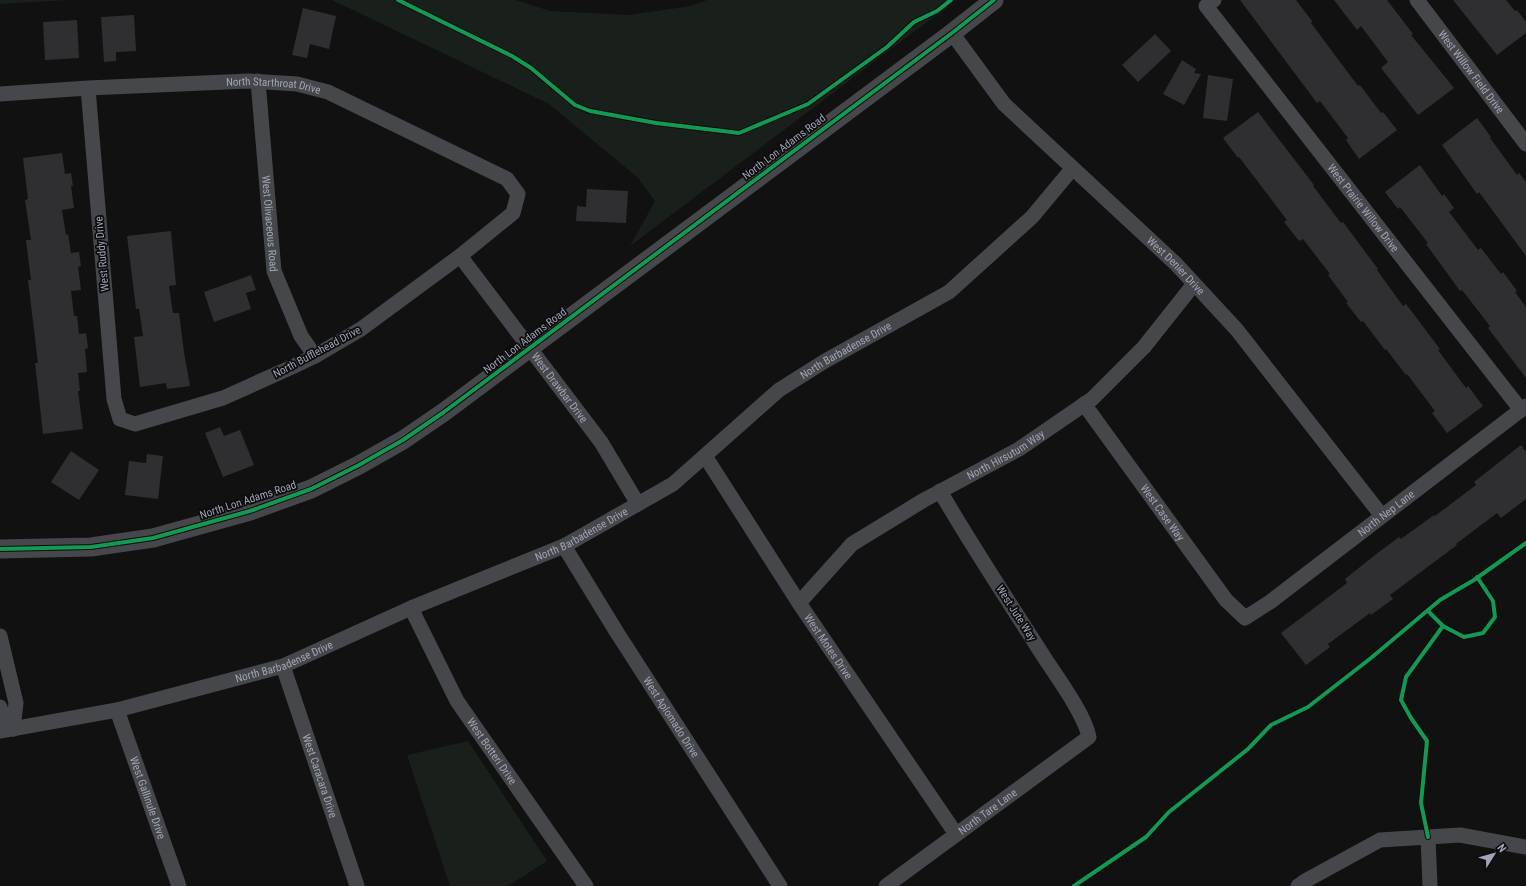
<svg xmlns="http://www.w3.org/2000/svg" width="1526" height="886" viewBox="0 0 1526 886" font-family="'Roboto Condensed',sans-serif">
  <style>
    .green { fill: #19201b }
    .building { fill: #2f2f31 }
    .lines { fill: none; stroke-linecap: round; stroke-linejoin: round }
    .minor { stroke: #45474b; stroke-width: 15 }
    .tertiary { stroke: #45474b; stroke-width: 19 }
    .cycleway-casing { stroke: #0c0b0d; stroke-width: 6 }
    .cycleway { stroke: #139951; stroke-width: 4 }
    .labels { text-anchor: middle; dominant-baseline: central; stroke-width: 3.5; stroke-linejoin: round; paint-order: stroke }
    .street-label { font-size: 11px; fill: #a0a5b5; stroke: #0c0b0d }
  </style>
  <rect width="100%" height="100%" fill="#111"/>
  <g class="green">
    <polygon points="0,0 67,0 0,4"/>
    <polygon points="332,0 516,0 550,11 628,15 691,6 707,0 956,0 630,246 655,201 638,178 549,104"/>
    <polygon points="468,741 547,861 508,886 450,886 407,755"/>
  </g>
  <g class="building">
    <polygon points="1240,0 1296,0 1312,21 1311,23 1358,86 1360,85 1381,113 1383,112 1397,130 1359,159 1346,140 1348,138 1320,101 1317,103"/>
    <polygon points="1334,0 1387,0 1413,34 1411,35 1454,88 1418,115 1381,68 1388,62 1361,26 1357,30"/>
    <polygon points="1453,0 1506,0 1515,11 1517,10 1526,22 1526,33 1497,55"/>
    <polygon points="303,8 336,16 329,49 310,44 307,58 292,55"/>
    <polygon points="134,15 136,51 116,52 116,61 104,62 101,17"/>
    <polygon points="77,20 79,58 45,60 43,22"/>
    <polygon points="1155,34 1171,51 1138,82 1122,65"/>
    <polygon points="1182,60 1196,69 1194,73 1201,74 1184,105 1163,94"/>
    <polygon points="1208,75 1233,79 1227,121 1203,118"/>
    <polygon points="1258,112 1314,185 1313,186 1341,223 1343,222 1378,269 1377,270 1403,306 1406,304 1440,349 1438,350 1466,388 1468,386 1483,406 1447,433 1432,413 1435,411 1407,374 1406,375 1386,349 1385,350 1363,321 1361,322 1346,303 1348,302 1328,275 1330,274 1303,239 1299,241 1284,222 1287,220 1239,157 1238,158 1223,138"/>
    <polygon points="1477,118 1491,137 1490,138 1517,175 1519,173 1526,182 1526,256 1479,192 1477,194 1442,145"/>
    <polygon points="62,153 65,174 71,173 73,186 71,186 74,208 62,210 66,235 68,234 71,253 79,252 81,266 78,267 81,290 71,291 74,316 77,316 79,334 86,333 88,348 85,349 87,372 78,373 80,391 78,391 83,429 43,434 35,363 38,363 28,280 31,280 26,240 31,240 25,200 28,199 23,158"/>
    <polygon points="1420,165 1442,196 1444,194 1454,208 1449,212 1478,250 1481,248 1501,274 1503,272 1517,291 1515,292 1526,307 1526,378 1488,328 1490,326 1462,290 1460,291 1447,273 1426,244 1428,243 1400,207 1398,209 1385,192"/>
    <polygon points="587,189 628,191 626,223 576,221 577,206 586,207"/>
    <polygon points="171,231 176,285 169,286 173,313 179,313 184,352 190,386 167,389 166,383 140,387 134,337 143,336 139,309 136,309 127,236"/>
    <polygon points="251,275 256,290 246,293 251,309 214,322 204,292"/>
    <polygon points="220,427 224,436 240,430 254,465 223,477 205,433"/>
    <polygon points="1521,445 1526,452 1526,499 1501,518 1497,513 1456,544 1457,545 1390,595 1393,599 1371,615 1370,613 1328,644 1330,647 1306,665 1281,633 1347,583 1345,579 1375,555 1399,537 1401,539 1434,515 1435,516 1476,485 1474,482"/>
    <polygon points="71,451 99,470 79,500 51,482"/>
    <polygon points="147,454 163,456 158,499 125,495 129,461 146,463"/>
  </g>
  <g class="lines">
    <g class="minor">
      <path id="s1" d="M 1214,0 L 1206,6 L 1521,410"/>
      <path id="s2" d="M 1417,0 L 1526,144"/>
      <path id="s3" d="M 952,33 L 1004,104 L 1176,264 L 1237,330 L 1382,516"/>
      <path id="s4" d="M 258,81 L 274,271 L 301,336 L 315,356"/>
      <path id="s5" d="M 0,94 L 88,88 L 249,81 L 297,84 L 328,92 L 507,179 L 518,194 L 513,213 L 460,256 L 361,329 L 315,356 L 292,367 L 223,398 L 135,424 L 120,419 L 114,399 L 88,88"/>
      <path id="s6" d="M 460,256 L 601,442 L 638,504"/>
      <path id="s7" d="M 1084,404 L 1226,600 L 1245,618 L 1270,602 L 1526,406"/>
      <path id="s8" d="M 705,456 L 799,603 L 956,834"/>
      <path id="s9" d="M 564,546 L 616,631 L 780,886"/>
      <path id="s10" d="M 799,603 L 852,544 L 924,500 L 1019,449 L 1092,399 L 1144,347 L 1194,284"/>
      <path id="s11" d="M 411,608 L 457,701 L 586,886"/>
      <polyline points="0,636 16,703 13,729"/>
      <path id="s12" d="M 283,666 L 357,886"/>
      <polyline points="0,707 1,711 13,729"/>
      <path id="s13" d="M 117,710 L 179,886"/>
      <path id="s14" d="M 0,731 L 117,710 L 283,666 L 411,608 L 564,546 L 673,484 L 779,390 L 825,361 L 949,292 L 1032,217 L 1072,169"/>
      <polyline points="1428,837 1430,886"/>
      <path id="s15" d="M 886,886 L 1089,737 C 1085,715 1057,677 1044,657 C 1009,602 973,548 940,491"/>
      <polyline points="1298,886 1305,881 1380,840 1460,835 1526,847"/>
    </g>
    <polyline class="tertiary" points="0,549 91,547 153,538 250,511 311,489 359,465 403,440 444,412 952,33 994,0"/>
    <defs>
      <g id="cycleway">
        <polyline points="398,0 512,56 531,68 575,105 590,111 656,123 739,133 808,104 887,47 914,22 937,11 951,0"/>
        <polyline points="0,549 91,547 153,538 250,511 311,489 359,465 403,440 444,412 952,33 994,0"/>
        <polyline points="1428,611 1443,626 1464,637 1483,633 1495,617 1493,601 1477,577"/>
        <polyline points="1428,837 1421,803 1427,741 1411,718 1401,700 1406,677 1443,626"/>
        <polyline points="1074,886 1146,837 1169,812 1248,749 1271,725 1308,707 1371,658 1440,600 1474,580 1526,543"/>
      </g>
    </defs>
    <use href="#cycleway" class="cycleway-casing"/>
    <use href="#cycleway" class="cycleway"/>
  </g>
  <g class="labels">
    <g class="street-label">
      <text stroke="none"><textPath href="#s2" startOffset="90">West Willow Field Drive</textPath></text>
      <text stroke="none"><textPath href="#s5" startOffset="274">North Starthroat Drive</textPath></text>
      <text transform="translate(784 147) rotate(-37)">North Lon Adams Road</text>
      <text stroke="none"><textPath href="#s1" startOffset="266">West Prairie Willow Drive</textPath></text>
      <text stroke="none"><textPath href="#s4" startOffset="143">West Olivaceous Road</textPath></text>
      <text transform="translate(102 254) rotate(-95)">West Ruddy Drive</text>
      <text stroke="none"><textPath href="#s3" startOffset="324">West Denier Drive</textPath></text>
      <text transform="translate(525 341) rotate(-37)">North Lon Adams Road</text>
      <text stroke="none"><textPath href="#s14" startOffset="941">North Barbadense Drive</textPath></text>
      <text transform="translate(317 352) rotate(-28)">North Bufflehead Drive</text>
      <text stroke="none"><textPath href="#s6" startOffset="165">West Drawbar Drive</textPath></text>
      <text stroke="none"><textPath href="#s10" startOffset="257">North Hirsutum Way</textPath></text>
      <text transform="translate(248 500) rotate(-18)">North Lon Adams Road</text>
      <text stroke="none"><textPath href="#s7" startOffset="134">West Case Way</textPath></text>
      <text stroke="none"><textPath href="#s7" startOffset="444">North Nep Lane</textPath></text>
      <text stroke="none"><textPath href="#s14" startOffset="617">North Barbadense Drive</textPath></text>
      <text transform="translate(1016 613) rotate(57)">West Jute Way</text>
      <text stroke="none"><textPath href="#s8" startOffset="227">West Motes Drive</textPath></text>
      <text stroke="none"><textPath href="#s14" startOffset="293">North Barbadense Drive</textPath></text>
      <text stroke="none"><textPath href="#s9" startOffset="202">West Aplomado Drive</textPath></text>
      <text stroke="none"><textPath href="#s11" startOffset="165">West Botteri Drive</textPath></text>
      <text stroke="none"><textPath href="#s12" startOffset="116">West Caracara Drive</textPath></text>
      <text stroke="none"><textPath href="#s13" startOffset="93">West Gallinule Drive</textPath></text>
      <text stroke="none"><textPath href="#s15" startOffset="126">North Tare Lane</textPath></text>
    </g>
  </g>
  <g transform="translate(1494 854) rotate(53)" stroke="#0c0b0d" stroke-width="3" paint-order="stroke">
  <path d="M0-3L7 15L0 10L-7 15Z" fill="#a0a5b5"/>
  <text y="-6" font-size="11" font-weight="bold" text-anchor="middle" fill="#a0a5b5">N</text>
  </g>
</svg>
